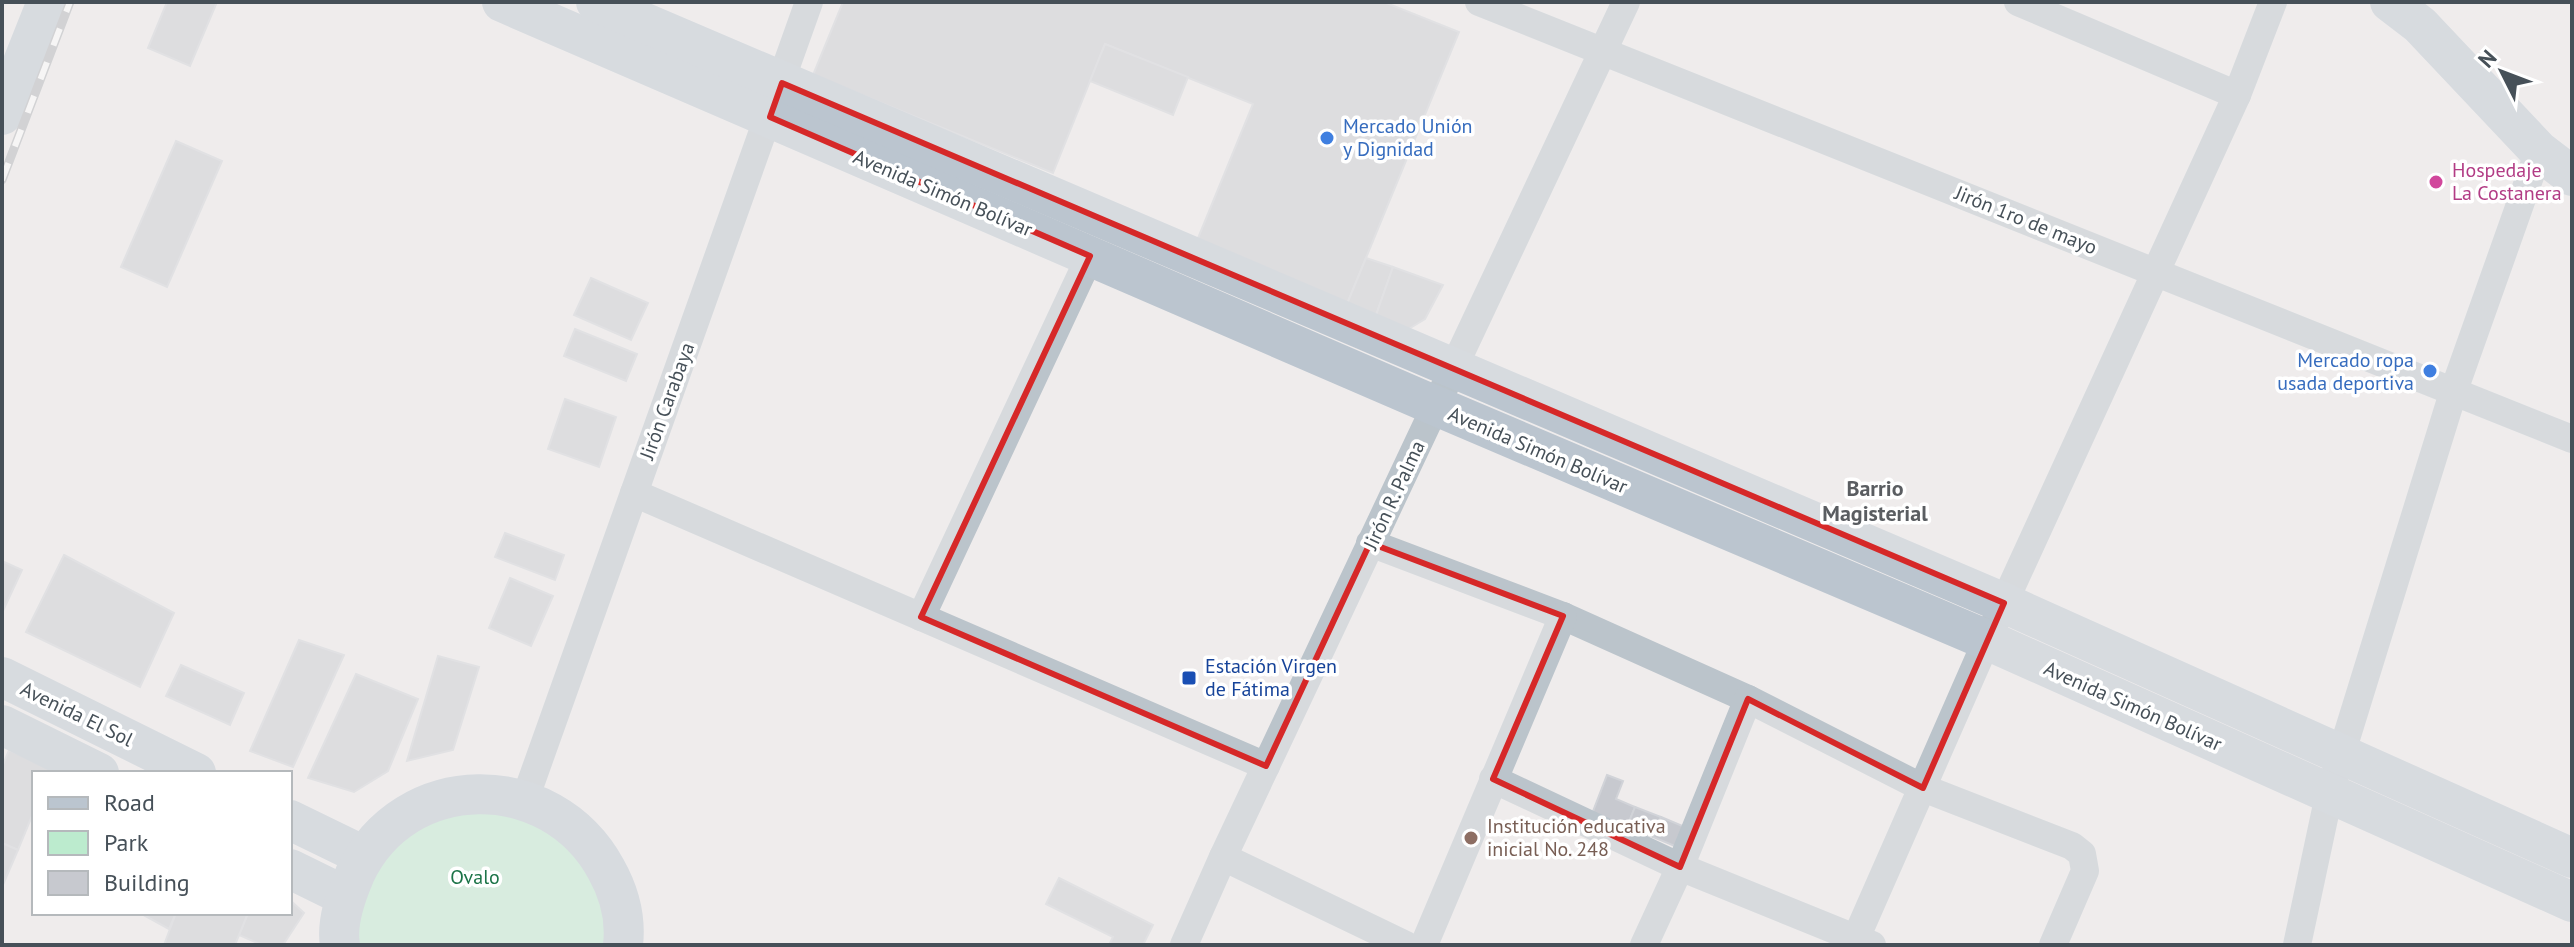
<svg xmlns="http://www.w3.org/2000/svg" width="2574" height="947" viewBox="0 0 2574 947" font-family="'PT Sans',sans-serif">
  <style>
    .green { fill: #bcebce }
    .building { fill: #c7c9cf; stroke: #d1d3d8; stroke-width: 2 }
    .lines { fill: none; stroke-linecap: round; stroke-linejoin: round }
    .street { stroke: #bbc4cb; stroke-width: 28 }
    .secondary { stroke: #bbc5cf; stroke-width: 40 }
    .rail-casing { stroke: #afb2b6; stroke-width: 9 }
    .rail { stroke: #fff; stroke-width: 6; stroke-dasharray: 18; stroke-linecap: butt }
    .marked { fill: none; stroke: #d62828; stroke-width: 6; stroke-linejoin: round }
    .shop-dot { fill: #3f7fe0; stroke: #fff; stroke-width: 3 }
    .hotel-dot { fill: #d1479c; stroke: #fff; stroke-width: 3 }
    .transit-dot { fill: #1a4fb4; stroke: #fff; stroke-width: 3 }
    .education-dot { fill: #8d6e63; stroke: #fff; stroke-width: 3 }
    .labels { text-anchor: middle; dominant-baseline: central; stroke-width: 7; stroke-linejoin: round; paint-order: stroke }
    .shop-label { font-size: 20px; fill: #366cbe; stroke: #fff; text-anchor: start }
    .hotel-label { font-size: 20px; fill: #b23c85; stroke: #fff; text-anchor: start }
    .street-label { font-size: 20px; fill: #465058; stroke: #fff }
    .transit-label { font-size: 20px; fill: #164399; stroke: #fff; text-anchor: start }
    .education-label { font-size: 20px; fill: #785e54; stroke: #fff; text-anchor: start }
    .park-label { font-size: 20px; fill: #1c7448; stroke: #fff }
    .neighbourhood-label { font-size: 22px; font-weight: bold; fill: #5a5d61; stroke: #fff }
  </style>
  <rect width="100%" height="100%" fill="#efecec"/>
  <polygon class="green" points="501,809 567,840 604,897 607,945 357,945 363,887 385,852 440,813"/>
  <g class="building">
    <polygon points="167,2 217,2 190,66 148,48"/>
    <polygon points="843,2 1384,2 1459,32 1347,304 1196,243 1253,104 1105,44 1053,173 813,75"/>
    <polygon points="1105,44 1188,77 1173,115 1090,81"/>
    <polygon points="176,141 222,161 167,287 121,267"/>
    <polygon points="1366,258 1393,267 1375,318 1347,304"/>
    <polygon points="1393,267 1443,285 1425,319 1407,330 1375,318"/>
    <polygon points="591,278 648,303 631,340 574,315"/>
    <polygon points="575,329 637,354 626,381 564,356"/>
    <polygon points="565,399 616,417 599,467 548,449"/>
    <polygon points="505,533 564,555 555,580 495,557"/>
    <polygon points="64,555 174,613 140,687 26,632"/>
    <polygon points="2,561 22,570 2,613"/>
    <polygon points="510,578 553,596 531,646 489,628"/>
    <polygon points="299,640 344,655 293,767 250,751"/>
    <polygon points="438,656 479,667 453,750 407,761"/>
    <polygon points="181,665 244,693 230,725 166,696"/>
    <polygon points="356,674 418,699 388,771 354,792 308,778"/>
    <polygon points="9,750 53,768 50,773 34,773 34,811 18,850 2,843 2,767"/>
    <polygon points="1607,775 1623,781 1616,799 1635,807 1627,827 1592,814"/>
    <polygon points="1635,807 1661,817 1653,837 1627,827"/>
    <polygon points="1661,817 1685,827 1677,847 1653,837"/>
    <polygon points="2,843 18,850 2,887"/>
    <polygon points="1059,878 1153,925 1143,945 1109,945 1113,937 1046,904"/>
    <polygon points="290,900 304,913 283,945 262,945 239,935 248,913 290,913"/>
    <polygon points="140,913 176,913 169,929"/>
    <polygon points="176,913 248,913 235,945 164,945"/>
  </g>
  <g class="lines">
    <g class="street">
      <polyline points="1479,2 2572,439"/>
      <polyline points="2018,2 2237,95"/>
      <polyline points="634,493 1266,766"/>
      <polyline points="1370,543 1563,616 1748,699 1923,788 2072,846 2082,854 2085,871 2053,945"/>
      <polyline points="921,617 1090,256"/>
      <polyline points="1493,779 1680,867 1872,945"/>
      <polyline points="525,799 809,2"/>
      <polyline points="1223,857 1406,945"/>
      <polyline points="1184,945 1223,857 1626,2"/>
      <polyline points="1424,945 1563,616"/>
      <polyline points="1644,945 1680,867 1748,699"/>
      <polyline points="1853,945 1987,640 2237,95 2273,2"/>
      <polyline points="2297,945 2329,795 2341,755 2453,393 2539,151"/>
    </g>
    <g class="secondary">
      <polyline points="502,2 1436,406 1987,640 2572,902"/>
      <polyline points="596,2 2004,603 2572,858"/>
      <polyline points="2390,2 2420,25 2539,151 2572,176"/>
      <polyline points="2,115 47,2"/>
      <polyline points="2,677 196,773"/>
      <polyline points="2,725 99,773"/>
      <polyline points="290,820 364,856"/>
      <polyline points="290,869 345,896"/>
      <path d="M 340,945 C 336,922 346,895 355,874 C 404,769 551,768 606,869 C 619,892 626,919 623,945"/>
    </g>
    <defs>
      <polyline id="rail" points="2,180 70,2"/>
    </defs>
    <use href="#rail" class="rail-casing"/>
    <use href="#rail" class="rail"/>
  </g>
  <path d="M0 0H2574V947H0ZM 782,83 L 2004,603 L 1923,788 L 1748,699 L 1680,867 L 1493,779 L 1563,616 L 1370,543 L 1266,766 L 921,617 L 1090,256 L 770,117 Z" fill="#efecec" fill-opacity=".55" fill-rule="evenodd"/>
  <path class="marked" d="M 782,83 L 2004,603 L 1923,788 L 1748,699 L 1680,867 L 1493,779 L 1563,616 L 1370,543 L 1266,766 L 921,617 L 1090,256 L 770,117 Z"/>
  <g class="shop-dot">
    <circle cx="1327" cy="138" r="8"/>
    <circle cx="2430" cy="371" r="8"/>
  </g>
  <circle class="hotel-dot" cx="2436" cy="182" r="8"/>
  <rect class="transit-dot" x="1181" y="670" width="16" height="16" rx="4"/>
  <circle class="education-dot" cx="1471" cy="838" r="8"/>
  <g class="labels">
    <g class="shop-label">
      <text x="1343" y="126">Mercado Unión<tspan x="1343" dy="23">y Dignidad</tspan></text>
      <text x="2414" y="360" text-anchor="end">Mercado ropa<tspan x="2414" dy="23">usada deportiva</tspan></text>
    </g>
    <g class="hotel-label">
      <text x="2452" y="170">Hospedaje<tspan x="2452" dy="23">La Costanera</tspan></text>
    </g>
    <g class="street-label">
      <text transform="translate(943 193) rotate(23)">Avenida Simón Bolívar</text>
      <text transform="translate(2026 220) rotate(22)">Jirón 1ro de mayo</text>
      <text transform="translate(667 401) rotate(-70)">Jirón Carabaya</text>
      <text transform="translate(1538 450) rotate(23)">Avenida Simón Bolívar</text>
      <text transform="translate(1394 495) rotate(-65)">Jirón R. Palma</text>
      <text transform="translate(2133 706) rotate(24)">Avenida Simón Bolívar</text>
      <text transform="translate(77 714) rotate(26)">Avenida El Sol</text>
    </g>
    <g class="transit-label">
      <text x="1205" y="666">Estación Virgen<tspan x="1205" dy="23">de Fátima</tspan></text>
    </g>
    <g class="education-label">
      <text x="1487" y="826">Institución educativa<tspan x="1487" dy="23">inicial No. 248</tspan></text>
    </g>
    <g class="park-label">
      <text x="475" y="877">Ovalo</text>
    </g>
    <g class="neighbourhood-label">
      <text x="1875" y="488">Barrio<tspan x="1875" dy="25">Magisterial</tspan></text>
    </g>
  </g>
  <rect width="2574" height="947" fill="none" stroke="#465058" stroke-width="8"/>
  <rect x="32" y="771" width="260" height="144" fill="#ffffff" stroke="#b5b9bc" stroke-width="2"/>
  <rect x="48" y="797" width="40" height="12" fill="#bbc5cf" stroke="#b5b9bc" stroke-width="2"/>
  <text x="104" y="811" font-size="24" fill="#465058">Road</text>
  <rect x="48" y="831" width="40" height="24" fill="#bcebce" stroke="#b5b9bc" stroke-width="2"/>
  <text x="104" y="851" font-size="24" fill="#465058">Park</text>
  <rect x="48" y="871" width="40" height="24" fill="#c7c9cf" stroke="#b5b9bc" stroke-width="2"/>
  <text x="104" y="891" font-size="24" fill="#465058">Building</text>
  <g transform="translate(2502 72) rotate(312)" stroke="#ffffff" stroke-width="6" paint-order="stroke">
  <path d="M0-6L14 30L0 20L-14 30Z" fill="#465058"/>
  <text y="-12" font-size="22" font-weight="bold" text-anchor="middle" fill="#465058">N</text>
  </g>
</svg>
